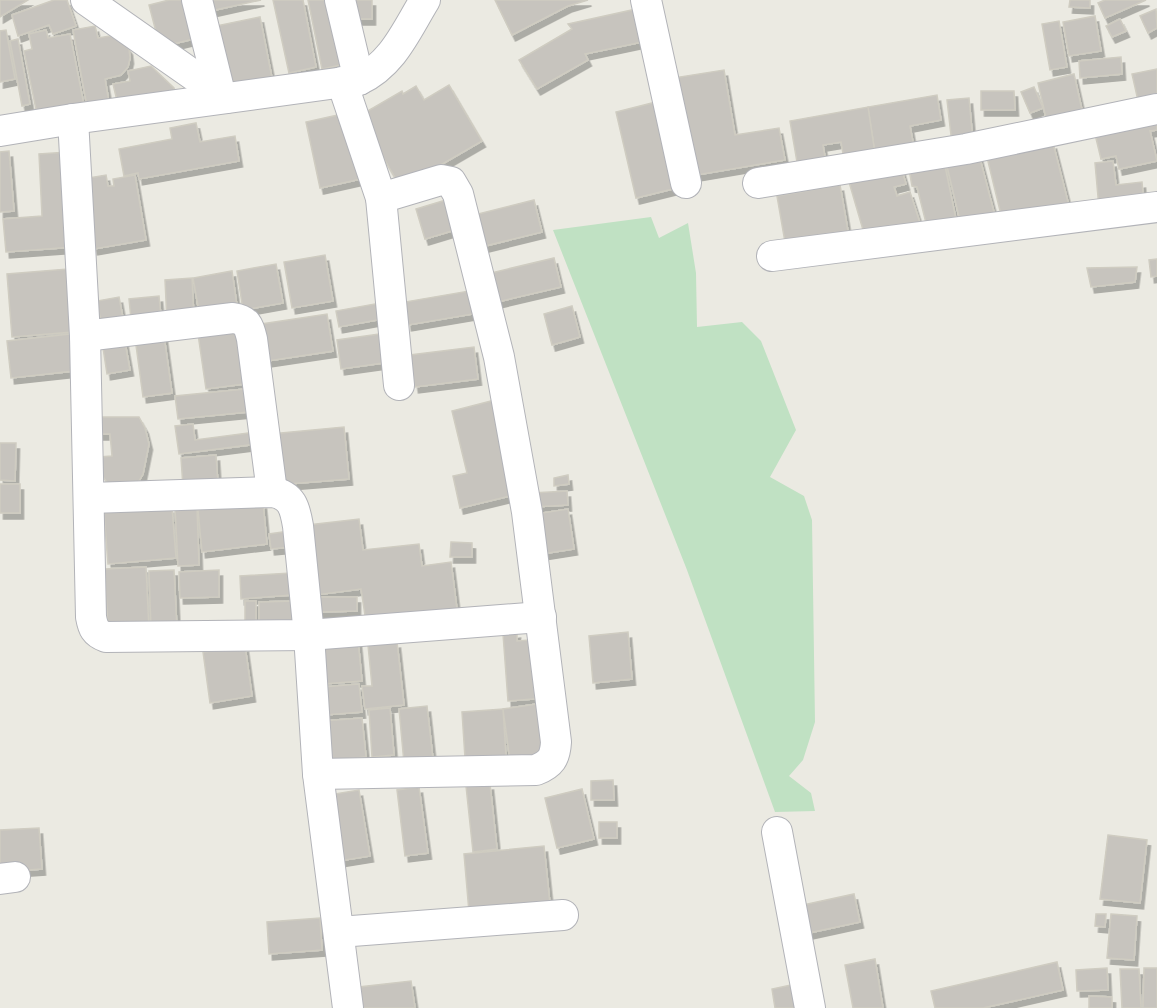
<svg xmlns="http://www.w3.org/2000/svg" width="1157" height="1008" viewBox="0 0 1157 1008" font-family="Lato,sans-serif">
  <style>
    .green { fill: #c0e1c3 }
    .building { fill: #c7c4be; stroke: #cfccc1; stroke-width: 1.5; filter: url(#shadow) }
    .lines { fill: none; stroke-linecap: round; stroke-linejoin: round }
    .minor-casing { stroke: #b2b3b8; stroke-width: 32 }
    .minor { stroke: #fff; stroke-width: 30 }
  </style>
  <defs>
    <filter id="shadow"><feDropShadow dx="3.5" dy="6" stdDeviation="0" flood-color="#0004"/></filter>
  </defs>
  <rect width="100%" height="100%" fill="#ebeae2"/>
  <polygon class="green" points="651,217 659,238 688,223 696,273 697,327 742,322 761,341 796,430 770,477 804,496 812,520 815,722 803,760 789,776 811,793 815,811 775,812 687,570 553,230"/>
  <g class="building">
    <polygon points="0,0 28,0 0,17"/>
    <polygon points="54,0 67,0 76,26 53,34 49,25 18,36 12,15"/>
    <polygon points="169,0 189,0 198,38 160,47 149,5"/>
    <polygon points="203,0 261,0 206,12"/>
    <polygon points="273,0 303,0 316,67 289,73"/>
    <polygon points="308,0 337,0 350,63 322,69"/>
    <polygon points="354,0 372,0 372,19 355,19"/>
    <polygon points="495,0 588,0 568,6 512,35"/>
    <polygon points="1070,0 1090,0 1090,8 1069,7"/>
    <polygon points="1105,0 1146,0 1105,18 1098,3"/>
    <polygon points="641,8 647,41 585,54 588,60 537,89 519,60 572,29 568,24"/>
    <polygon points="1156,9 1157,28 1148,33 1140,16"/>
    <polygon points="1095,16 1101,51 1069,56 1063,22"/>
    <polygon points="260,17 272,78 228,86 216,26"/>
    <polygon points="1120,19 1126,31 1112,37 1106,26"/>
    <polygon points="1059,21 1067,67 1050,70 1042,24"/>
    <polygon points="95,26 98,38 110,36 123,41 129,49 130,58 128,67 121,75 105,79 110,108 88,112 73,30"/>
    <polygon points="6,30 15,79 0,82 0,31"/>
    <polygon points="46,30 48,38 70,34 85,110 38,119 24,51 32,49 29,34"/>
    <polygon points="18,39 30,104 22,106 10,41"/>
    <polygon points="1121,57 1122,74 1080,78 1079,61"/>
    <polygon points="151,66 174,88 176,97 119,109 113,84 130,81 128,71"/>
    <polygon points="1157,69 1157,102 1139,105 1132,74"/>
    <polygon points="724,70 735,135 779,128 785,160 691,176 667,79"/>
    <polygon points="1074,74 1084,119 1048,127 1038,83"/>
    <polygon points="449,85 482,141 401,188 359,116 402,91 403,94 416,86 424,100"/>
    <polygon points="1034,87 1043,108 1030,113 1021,92"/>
    <polygon points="981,91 1014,91 1015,110 981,110"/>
    <polygon points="937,95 941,120 910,126 915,153 876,160 868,107"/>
    <polygon points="969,98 973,142 952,144 947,100"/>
    <polygon points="660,101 681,187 636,198 616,112"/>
    <polygon points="868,107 876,160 845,165 841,142 823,145 826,163 798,168 790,121"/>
    <polygon points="347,113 361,179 320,188 306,122"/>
    <polygon points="1157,115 1157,130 1150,131 1157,161 1119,169 1116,156 1101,159 1094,130"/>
    <polygon points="196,123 200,142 235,136 239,161 139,179 138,173 124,176 119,149 172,139 170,128"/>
    <polygon points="1053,143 1069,206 1003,223 985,149"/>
    <polygon points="9,151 14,211 0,212 0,152"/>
    <polygon points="68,152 74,247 6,252 3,219 42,216 39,154"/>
    <polygon points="979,155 995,216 961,225 945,158"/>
    <polygon points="944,161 957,224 927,227 917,187 912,186 909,169"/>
    <polygon points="1113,161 1116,185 1142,182 1144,204 1099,208 1095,163"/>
    <polygon points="901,167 906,184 894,187 897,196 910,192 920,223 866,240 849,182"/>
    <polygon points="106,175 108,186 114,186 113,179 135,175 146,240 94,249 82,179"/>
    <polygon points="840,185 849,237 786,248 777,196"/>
    <polygon points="446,200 455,230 425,239 416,209"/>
    <polygon points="534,200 542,232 481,247 474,215"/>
    <polygon points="325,255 333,301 292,308 284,262"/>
    <polygon points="554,258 561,287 497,302 491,273"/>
    <polygon points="1157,259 1157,276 1151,277 1149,260"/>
    <polygon points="276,264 283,303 243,310 237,271"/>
    <polygon points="1137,267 1135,282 1091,287 1087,268"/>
    <polygon points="68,269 73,332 12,337 7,274"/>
    <polygon points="232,271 237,306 199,312 193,278"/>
    <polygon points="192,278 194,319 167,321 165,280"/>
    <polygon points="469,291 473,314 408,325 405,302"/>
    <polygon points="159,296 162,327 132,329 129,299"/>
    <polygon points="119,297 125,329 103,333 97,301"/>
    <polygon points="380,303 383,319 339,327 336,311"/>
    <polygon points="572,306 580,337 552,345 544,314"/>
    <polygon points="327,314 333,351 261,362 255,325"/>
    <polygon points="243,324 252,383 206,389 198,334"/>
    <polygon points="386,333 390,362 341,369 337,340"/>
    <polygon points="70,334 74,371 11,378 7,341"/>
    <polygon points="164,336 172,393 143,397 135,338"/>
    <polygon points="124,337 130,370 107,374 102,341"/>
    <polygon points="474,347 478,379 415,387 410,355"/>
    <polygon points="255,388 258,411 178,419 175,396"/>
    <polygon points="495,400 518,494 460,508 453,476 467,473 452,411"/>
    <polygon points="97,417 139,417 145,428 149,444 143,474 139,481 130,488 110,486 103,477 99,457 112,456 110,434 98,434"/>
    <polygon points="193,424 195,440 256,432 257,444 179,454 175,426"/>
    <polygon points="344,427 349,479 276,485 271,434"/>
    <polygon points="0,443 16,443 15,481 0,480"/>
    <polygon points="216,455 218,484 183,487 181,458"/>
    <polygon points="568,475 569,484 554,486 554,478"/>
    <rect x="0" y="484" width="20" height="29"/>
    <polygon points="567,491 568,505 533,507 532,493"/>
    <polygon points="263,503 267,544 202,552 198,510"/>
    <polygon points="172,507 176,558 108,564 104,513"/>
    <polygon points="197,507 199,565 178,566 175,508"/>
    <polygon points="568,509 574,549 536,555 529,515"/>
    <polygon points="359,519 363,550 419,544 422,566 451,562 458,617 366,622 361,589 316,595 308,525"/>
    <polygon points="289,531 291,547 271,549 269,534"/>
    <polygon points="451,542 472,543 472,557 450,557"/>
    <polygon points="146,567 149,629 108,631 105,569"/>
    <polygon points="174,570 177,629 151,630 149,571"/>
    <polygon points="219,570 219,597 180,598 179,572"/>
    <polygon points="291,573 292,595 241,599 240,576"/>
    <polygon points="317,597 357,597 357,611 318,612"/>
    <rect x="245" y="601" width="11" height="32"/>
    <polygon points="296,601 297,631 259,632 259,602"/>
    <polygon points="517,632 517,641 542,639 546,698 508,701 503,634"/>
    <polygon points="628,632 632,679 593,683 589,636"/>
    <polygon points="358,640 362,681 323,684 319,644"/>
    <polygon points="397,642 404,705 365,709 362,686 372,686 368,645"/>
    <polygon points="245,646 252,696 210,703 203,652"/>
    <polygon points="359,684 362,712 325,715 323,687"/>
    <polygon points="543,703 550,755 510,761 503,709"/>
    <polygon points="427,706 433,759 404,763 399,709"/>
    <polygon points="390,708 394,755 372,757 369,710"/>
    <polygon points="503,709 506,756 465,758 462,712"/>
    <polygon points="362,718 366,757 326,761 322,721"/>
    <polygon points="613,780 614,800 591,800 591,781"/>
    <polygon points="490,784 497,849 473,852 466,786"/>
    <polygon points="419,787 428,853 405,856 397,790"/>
    <polygon points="582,789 594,839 557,848 545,798"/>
    <polygon points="359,790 370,856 339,861 328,795"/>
    <rect x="599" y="822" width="18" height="16"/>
    <polygon points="39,828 42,869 0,872 0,830"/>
    <polygon points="1108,835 1147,840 1140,903 1100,899"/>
    <polygon points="544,846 550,904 469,912 464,854"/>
    <polygon points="854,894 860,922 804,934 798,906"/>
    <polygon points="1096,914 1106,914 1105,927 1095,926"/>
    <polygon points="1111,914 1137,916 1134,960 1107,958"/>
    <polygon points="320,918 322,950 269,954 267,922"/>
    <polygon points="875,959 883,1008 853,1008 845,965"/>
    <polygon points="1057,962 1063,990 983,1008 935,1008 931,991"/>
    <polygon points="1107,968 1108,990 1077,991 1076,970"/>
    <polygon points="1144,968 1157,968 1157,1008 1143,1008"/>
    <polygon points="1120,969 1139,969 1141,1008 1122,1008"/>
    <polygon points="411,981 415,1008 362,1008 359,987"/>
    <polygon points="796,984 800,1008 775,1008 772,989"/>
    <polygon points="1089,996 1112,997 1112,1008 1089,1008"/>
  </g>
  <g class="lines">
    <defs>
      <g id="minor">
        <polyline points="86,0 226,98"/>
        <polyline points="197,0 220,93"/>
        <polyline points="340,0 359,80"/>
        <polyline points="646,0 686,183"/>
        <polyline points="342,82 381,198 399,385"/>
        <path d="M 73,119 L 85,336 L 91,617 C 93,628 95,633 106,637 L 309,635 L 541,617"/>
        <path d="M 0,131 L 73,119 L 359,80 C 393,64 406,31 425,0"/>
        <polyline points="758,183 966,149 1157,109"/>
        <polyline points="772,256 1157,207"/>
        <path d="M 85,336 L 233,318 C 247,320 249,326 252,339 L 272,492"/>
        <path d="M 90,498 L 272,492 C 292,495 295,508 298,526 L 309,635 L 318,774 L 348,1008"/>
        <path d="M 318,774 L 536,770 C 551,764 555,758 556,742 L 527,512 L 499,357 L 458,194 L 451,182 L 441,180 L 381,198"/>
        <polyline points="777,832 810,1008"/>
        <polyline points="0,879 15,877"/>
        <polyline points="339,932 563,915"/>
      </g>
    </defs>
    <use href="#minor" class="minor-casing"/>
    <use href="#minor" class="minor"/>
  </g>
</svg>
